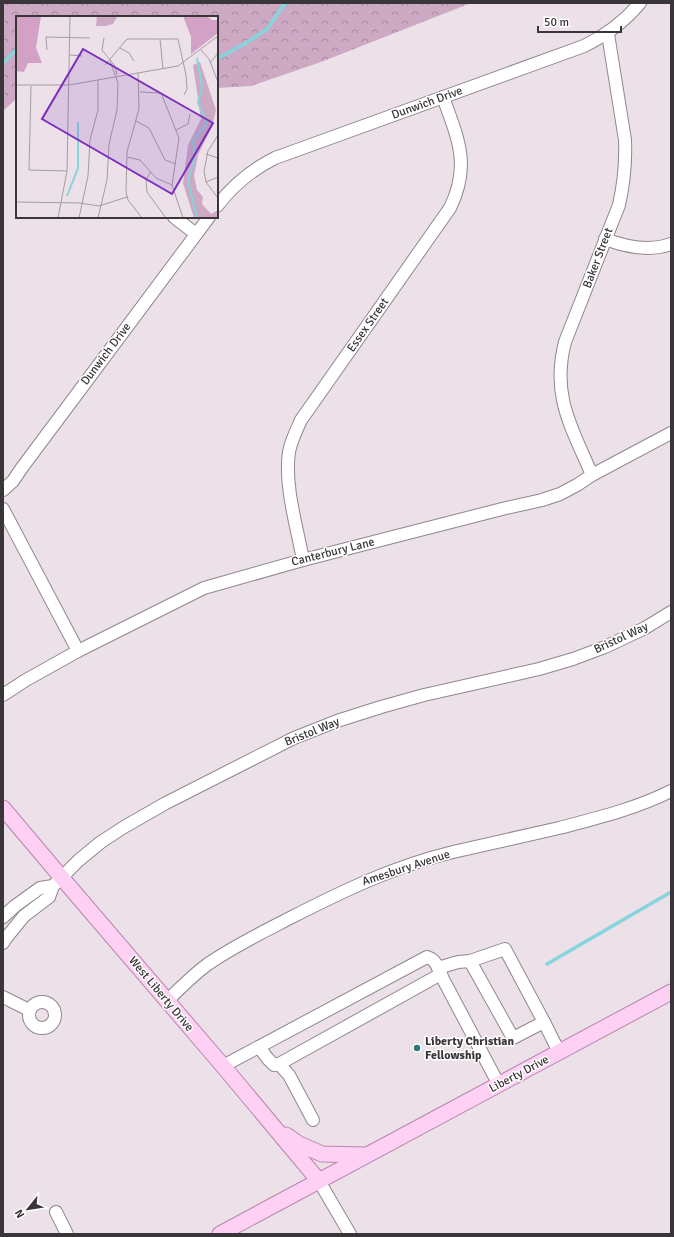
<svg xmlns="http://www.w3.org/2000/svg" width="674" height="1237" viewBox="0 0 674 1237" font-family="Signika,sans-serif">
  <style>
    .park { fill: url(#park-crowns) }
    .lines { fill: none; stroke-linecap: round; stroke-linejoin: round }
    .stream { stroke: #86d4dd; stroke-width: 3.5 }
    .minor-casing { stroke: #90868e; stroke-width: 14 }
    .major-casing { stroke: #b985ac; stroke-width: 17 }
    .minor { stroke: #fff; stroke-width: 12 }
    .major { stroke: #fed0f3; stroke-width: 15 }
    .poi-dot { fill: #307880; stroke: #fff; stroke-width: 1.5 }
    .labels { text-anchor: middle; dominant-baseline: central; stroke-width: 3; stroke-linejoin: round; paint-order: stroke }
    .street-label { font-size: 12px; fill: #3a3538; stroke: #fff }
    .poi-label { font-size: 12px; font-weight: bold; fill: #3a3538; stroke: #fff; text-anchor: start }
    .inset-river { fill: none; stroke: #86d4dd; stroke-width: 2 }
    .inset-road { fill: none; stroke: #a59ca2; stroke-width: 1 }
    .view { fill: #7b2cbf; fill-opacity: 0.15; stroke: #7b2cbf; stroke-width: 2 }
    .inset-edge { fill: none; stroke: #3a3538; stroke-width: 2 }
  </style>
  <defs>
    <pattern id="park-crowns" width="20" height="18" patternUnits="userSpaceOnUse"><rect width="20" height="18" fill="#cda9c4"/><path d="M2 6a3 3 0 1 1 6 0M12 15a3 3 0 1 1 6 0" fill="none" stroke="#a78aa0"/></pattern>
  </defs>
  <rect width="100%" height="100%" fill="#ece1e8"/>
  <polygon class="park" points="3,3 471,3 321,62 251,86 217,88 217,17 17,17 17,100 15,100 3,111"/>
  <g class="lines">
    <g class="stream">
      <polyline points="217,59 246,43 267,29 283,6 287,3"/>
      <polyline points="3,63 17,49"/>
      <polyline points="547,964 671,892"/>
    </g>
    <defs>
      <g id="minor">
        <path d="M 217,206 C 233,185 251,170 275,158 L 584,46 C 607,35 624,22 640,3"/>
        <polyline points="174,217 196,234"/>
        <path d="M 605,239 C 626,247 649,252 671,244"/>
        <path d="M 592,475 C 572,428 551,396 565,342 L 619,205 C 624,183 626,163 625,140 L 608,34"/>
        <polyline points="3,490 13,481 21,469 209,217"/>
        <polyline points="3,509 78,651"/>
        <path d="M 303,560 C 297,527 284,485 289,452 C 291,441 296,431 301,420 L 450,208 C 471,165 458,139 443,97"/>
        <polyline points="3,695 26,680 78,651 204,588 303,560 506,508 542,500 560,494 577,485 592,475 671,433"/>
        <polyline points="3,917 15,906 40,888 53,886"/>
        <polyline points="3,943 6,938 24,916 49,897 53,886 79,860 101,842 124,827 166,803 294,738 337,721 381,707 424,695 539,669 573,659 605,647 645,628 671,612"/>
        <polyline points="438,968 458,962 470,961 513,1038 544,1022 505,949 470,961"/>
        <polyline points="3,997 29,1010"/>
        <path d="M 167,1001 C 180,988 193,975 208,964 C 234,946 263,932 292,917 C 345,890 395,866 453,852 C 489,844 524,836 559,828 C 597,818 635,809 671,791"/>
        <circle cx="42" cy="1015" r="13"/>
        <polyline points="544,1022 559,1052"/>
        <polyline points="259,1047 268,1059 274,1065 279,1064 441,974"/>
        <polyline points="279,1064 289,1075 313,1120"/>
        <path d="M 223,1066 L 427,957 C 437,960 439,970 443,979 L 499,1085"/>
        <polyline points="319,1181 350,1234"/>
        <polyline points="56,1212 67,1234"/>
      </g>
      <g id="major">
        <polyline points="3,808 62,878 223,1066 319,1181"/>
        <polyline points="286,1135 299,1144 322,1154 365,1155"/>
        <polyline points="220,1234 671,992"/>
      </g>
    </defs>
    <use href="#minor" class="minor-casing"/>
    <use href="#major" class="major-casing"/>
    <use href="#minor" class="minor"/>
    <use href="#major" class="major"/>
  </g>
  <circle class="poi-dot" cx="417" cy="1048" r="4"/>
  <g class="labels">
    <g class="street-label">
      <text transform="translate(427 103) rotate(-20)">Dunwich Drive</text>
      <text transform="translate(598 258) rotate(-69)">Baker Street</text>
      <text transform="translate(368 325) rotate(-55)">Essex Street</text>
      <text transform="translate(106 354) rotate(-53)">Dunwich Drive</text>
      <text transform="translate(333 552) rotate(-14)">Canterbury Lane</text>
      <text transform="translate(621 638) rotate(-25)">Bristol Way</text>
      <text transform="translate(312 732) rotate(-22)">Bristol Way</text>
      <text transform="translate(406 868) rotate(-18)">Amesbury Avenue</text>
      <text transform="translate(161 994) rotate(50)">West Liberty Drive</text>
      <text transform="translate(519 1074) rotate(-28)">Liberty Drive</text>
    </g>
    <g class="poi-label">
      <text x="425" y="1041">Liberty Christian<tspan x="425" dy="14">Fellowship</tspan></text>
    </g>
  </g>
  <g transform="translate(16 16)">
    <rect width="202" height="202" fill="#ece1e8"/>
    <path d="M 81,0 L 101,0 L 101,1 L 97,8 L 89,10 L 80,10 Z" fill="#cda9c4"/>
    <path d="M 0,0 L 25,0 L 20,32 L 26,47 L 12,47 L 8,56 L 0,55 ZM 167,0 L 191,0 L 196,4 L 202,4 L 202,17 L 175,38 L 175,21 Z" fill="#d3a0c6"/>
    <path d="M 184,46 L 200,94 L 196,110 L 182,139 L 178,160 L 181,174 L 187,181 L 186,188 L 195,198 L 202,194 L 202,202 L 178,202 L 167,167 L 172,129 L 185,103 L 177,49 Z" fill="#cda9c4"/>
    <path class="inset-river" d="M 181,42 L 186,71 L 182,87 L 191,107 L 177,125 L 179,141 L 172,165 L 181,202M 51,180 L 62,152 L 62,106"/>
    <path class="inset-road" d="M 88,22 L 86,34 L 99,50 L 101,59M 144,23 L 147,53M 104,32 L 113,37 L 118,45M 31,34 L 30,21 L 74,22M 185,34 L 193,43 L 202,66M 54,39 L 66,40M 194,47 L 202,37M 89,49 L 111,23 L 162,23 L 170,59 L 171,73 L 168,79M 122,57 L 123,93 L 111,136 L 110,176 L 112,184 L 126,202M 0,69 L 52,69M 53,69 L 162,50 L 202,20M 15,70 L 13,154 L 51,155M 124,76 L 145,77M 145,77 L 163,122 L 156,169 L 167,202M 120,105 L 133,112 L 149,144 L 160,148M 160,114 L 172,108 L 174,98M 202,119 L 192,135 L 188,155 L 190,166 L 202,182M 190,138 L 202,142M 111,141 L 124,144 L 140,162 L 156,169M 135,156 L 130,163 L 131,176 L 150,202M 190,166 L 202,161M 0,186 L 64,187 L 83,190 L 111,181M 42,202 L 51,155 L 54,0M 63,202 L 72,160 L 74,124 L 82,94 L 82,64M 82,202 L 91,164 L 93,128 L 101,94 L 102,67 L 94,45"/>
    <path class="view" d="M 67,33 L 197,107 L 156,178 L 26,103 Z"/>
    <rect width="202" height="202" class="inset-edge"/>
  </g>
  <rect width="674" height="1237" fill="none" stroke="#3a3538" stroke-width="8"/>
  <g transform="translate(28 1209) rotate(240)" stroke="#ffffff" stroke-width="3" paint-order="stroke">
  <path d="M0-3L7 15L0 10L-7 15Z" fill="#3a3538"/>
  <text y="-6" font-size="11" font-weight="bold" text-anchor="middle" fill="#3a3538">N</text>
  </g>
  <path d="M538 26v6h83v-6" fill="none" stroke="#3a3538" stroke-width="2"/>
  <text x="544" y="26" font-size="12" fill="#3a3538" stroke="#ffffff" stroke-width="3" paint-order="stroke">50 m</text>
</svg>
